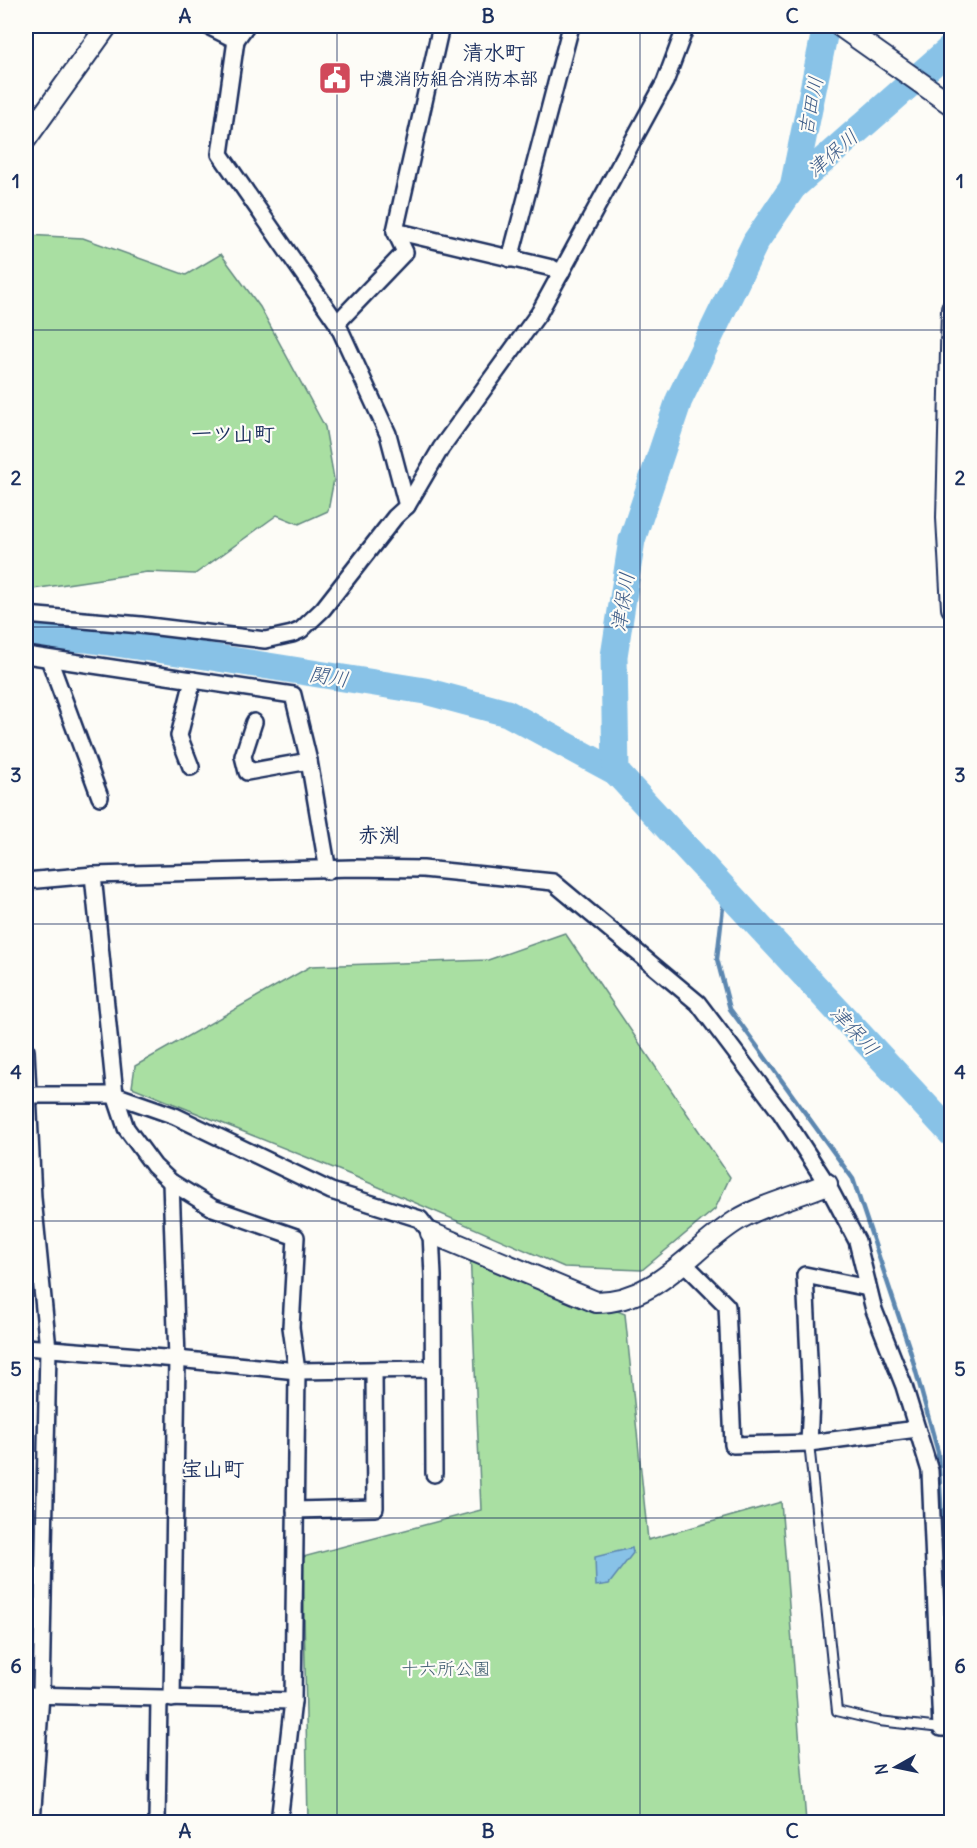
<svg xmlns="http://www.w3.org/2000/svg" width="977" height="1848" viewBox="0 0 977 1848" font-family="Delius,'Klee One',sans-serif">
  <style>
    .green { fill: #a9dfa2; stroke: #628780; stroke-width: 1.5 }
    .water { fill: #88c2e7; stroke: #5c87b0; stroke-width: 1.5 }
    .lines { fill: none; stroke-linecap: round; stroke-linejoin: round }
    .stream { stroke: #5c87b0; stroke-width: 4.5 }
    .river { stroke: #88c2e7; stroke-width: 27 }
    .service-casing { stroke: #1b2f5e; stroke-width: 12 }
    .minor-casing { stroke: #1b2f5e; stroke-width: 20 }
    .tertiary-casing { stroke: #1b2f5e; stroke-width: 24 }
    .service { stroke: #fdfcf7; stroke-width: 8 }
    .minor { stroke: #fdfcf7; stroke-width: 15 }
    .tertiary { stroke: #fdfcf7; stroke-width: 20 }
    .grid { fill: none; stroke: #1b2f5e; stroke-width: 1.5; stroke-opacity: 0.55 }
    .labels { text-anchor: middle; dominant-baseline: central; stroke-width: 4.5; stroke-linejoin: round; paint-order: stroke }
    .poi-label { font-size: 18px; font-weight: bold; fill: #1b2f5e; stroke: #fdfcf7; text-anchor: start }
    .park-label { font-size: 18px; fill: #3e5b6f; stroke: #fdfcf7 }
    .water-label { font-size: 20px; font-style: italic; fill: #3c5b87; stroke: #fdfcf7 }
    .quarter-label { font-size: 21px; font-weight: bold; fill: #1b2f5e; stroke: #fdfcf7 }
    .neatline { fill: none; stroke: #1b2f5e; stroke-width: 2 }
    .grid-label { font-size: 20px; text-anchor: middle; font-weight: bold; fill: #1b2f5e }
  </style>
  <rect width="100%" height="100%" fill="#fdfcf7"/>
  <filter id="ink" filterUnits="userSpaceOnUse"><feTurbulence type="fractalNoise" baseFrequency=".0167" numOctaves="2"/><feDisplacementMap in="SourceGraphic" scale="12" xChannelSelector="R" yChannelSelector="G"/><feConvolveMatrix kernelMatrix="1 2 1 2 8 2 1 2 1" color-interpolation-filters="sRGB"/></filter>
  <g filter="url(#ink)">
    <g class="green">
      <polygon points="26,235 83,238 186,275 221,254 260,307 325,427 334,479 328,511 299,524 277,515 195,574 147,572 33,589 26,603"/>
      <polygon points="565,933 730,1177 715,1209 642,1270 564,1267 351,1175 132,1087 135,1066 311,966 488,960"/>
      <polygon points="470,1251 625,1314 648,1540 781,1502 806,1822 308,1822 303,1557 481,1510"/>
    </g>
    <polygon class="water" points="632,1548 633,1553 609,1584 596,1586 595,1557"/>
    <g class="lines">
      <polyline class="stream" points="725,890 717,959 730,1009 853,1179 910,1350 938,1452 952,1693"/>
      <g class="river">
        <polyline points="793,187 826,26"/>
        <polyline points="26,637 86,639 205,656 425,691 507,713 616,772 952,1134"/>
        <polyline points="616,772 614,656 632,540 679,400 756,241 793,187 952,47"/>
      </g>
      <defs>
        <polyline id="service" points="809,1443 837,1711 879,1721 941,1728"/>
        <g id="minor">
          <polyline points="208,26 236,40 220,154 337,323 388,434 407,506"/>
          <polyline points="236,40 246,26"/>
          <polyline points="395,231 552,268 561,273"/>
          <polyline points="510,259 571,26"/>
          <polyline points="337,323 405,252 395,231 441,26"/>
          <polyline points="26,615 141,625 265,640 292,634 301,630 323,609 395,517 407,506 441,448 539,313 665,82 686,26"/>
          <polyline points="26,655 293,695 309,761 328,871"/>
          <polyline points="49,659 100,797"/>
          <polyline points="254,722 243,756 247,772 309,761"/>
          <polyline points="191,767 179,736 193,680"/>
          <polyline points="93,875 115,1095 126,1128 154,1166 171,1182 213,1208 296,1237 291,1327 297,1371 293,1701 279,1822"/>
          <polyline points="26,881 93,875 353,868 423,869 553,882 698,1003 781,1113 827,1184 857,1241 874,1310 904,1386 930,1471 941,1728 952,1728"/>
          <polyline points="26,1051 33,1198 48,1349 41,1695 32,1822"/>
          <polyline points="26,1095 115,1095 175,1116 331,1191 420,1219 431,1233 433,1276 434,1474"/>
          <polyline points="171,1182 177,1359 172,1699"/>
          <polyline points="683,1262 727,1306 733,1445 809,1443"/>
          <polyline points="868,1288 805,1275 811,1400 809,1443 917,1429"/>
          <polyline points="26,1347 177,1359 297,1371 432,1369"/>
          <polyline points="295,1510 375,1508 374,1370"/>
          <polyline points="26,1695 293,1701"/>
          <polyline points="157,1822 159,1699"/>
        </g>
        <g id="tertiary">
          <polyline points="840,26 952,105"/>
          <polyline points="26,139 107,26"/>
          <polyline points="952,309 947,518 952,608"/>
          <path d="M 431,1233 L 596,1302 C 656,1302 689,1251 736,1221 C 761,1205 799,1196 827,1184"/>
        </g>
      </defs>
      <use href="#service" class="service-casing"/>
      <use href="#minor" class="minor-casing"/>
      <use href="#tertiary" class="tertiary-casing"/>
      <use href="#service" class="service"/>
      <use href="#minor" class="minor"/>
      <use href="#tertiary" class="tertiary"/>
    </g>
  </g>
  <path class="grid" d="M 337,26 L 337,1822M 640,26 L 640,1822M 26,330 L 952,330M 26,627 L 952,627M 26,924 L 952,924M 26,1221 L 952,1221M 26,1518 L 952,1518"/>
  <defs>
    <symbol id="civic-square" viewBox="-11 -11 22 22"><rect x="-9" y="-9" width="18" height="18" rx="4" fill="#d1495b" stroke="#fdfcf7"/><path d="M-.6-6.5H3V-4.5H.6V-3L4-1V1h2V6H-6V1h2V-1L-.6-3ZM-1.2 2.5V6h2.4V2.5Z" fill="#fff"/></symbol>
  </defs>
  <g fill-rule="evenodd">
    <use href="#civic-square" x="316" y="59" width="38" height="38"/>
  </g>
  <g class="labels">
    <g class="poi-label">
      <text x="358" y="78">中濃消防組合消防本部</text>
    </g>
    <g class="park-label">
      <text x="446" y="1668">十六所公園</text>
    </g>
    <g class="water-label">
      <text transform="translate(810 106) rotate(-79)">吉田川</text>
      <text transform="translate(832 153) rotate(-41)">津保川</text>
      <text transform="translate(622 602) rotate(-81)">津保川</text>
      <text transform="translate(329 676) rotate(9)">関川</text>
      <text transform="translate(855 1030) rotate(47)">津保川</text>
    </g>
    <g class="quarter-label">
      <text x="494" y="52">清水町</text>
      <text x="233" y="433">一ツ山町</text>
      <text x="379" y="834">赤渕</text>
      <text x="213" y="1468">宝山町</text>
    </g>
  </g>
  <rect width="977" height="1848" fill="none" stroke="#fdfcf7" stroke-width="66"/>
  <g transform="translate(896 1767) rotate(261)" stroke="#fdfcf7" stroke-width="4.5" paint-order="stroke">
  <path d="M0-4.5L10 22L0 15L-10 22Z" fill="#1b2f5e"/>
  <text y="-9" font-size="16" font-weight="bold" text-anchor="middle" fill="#1b2f5e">N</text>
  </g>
  <rect x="33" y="33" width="911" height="1782" class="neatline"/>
  <g class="grid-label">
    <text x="185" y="23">A</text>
    <text x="488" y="23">B</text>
    <text x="792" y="23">C</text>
    <text x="16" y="188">1</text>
    <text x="960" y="188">1</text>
    <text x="16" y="485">2</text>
    <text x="960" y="485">2</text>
    <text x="16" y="782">3</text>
    <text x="960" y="782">3</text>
    <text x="16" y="1079">4</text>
    <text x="960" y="1079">4</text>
    <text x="16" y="1376">5</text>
    <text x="960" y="1376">5</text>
    <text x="16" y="1673">6</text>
    <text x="960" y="1673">6</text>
    <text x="185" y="1838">A</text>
    <text x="488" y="1838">B</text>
    <text x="792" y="1838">C</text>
  </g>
</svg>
